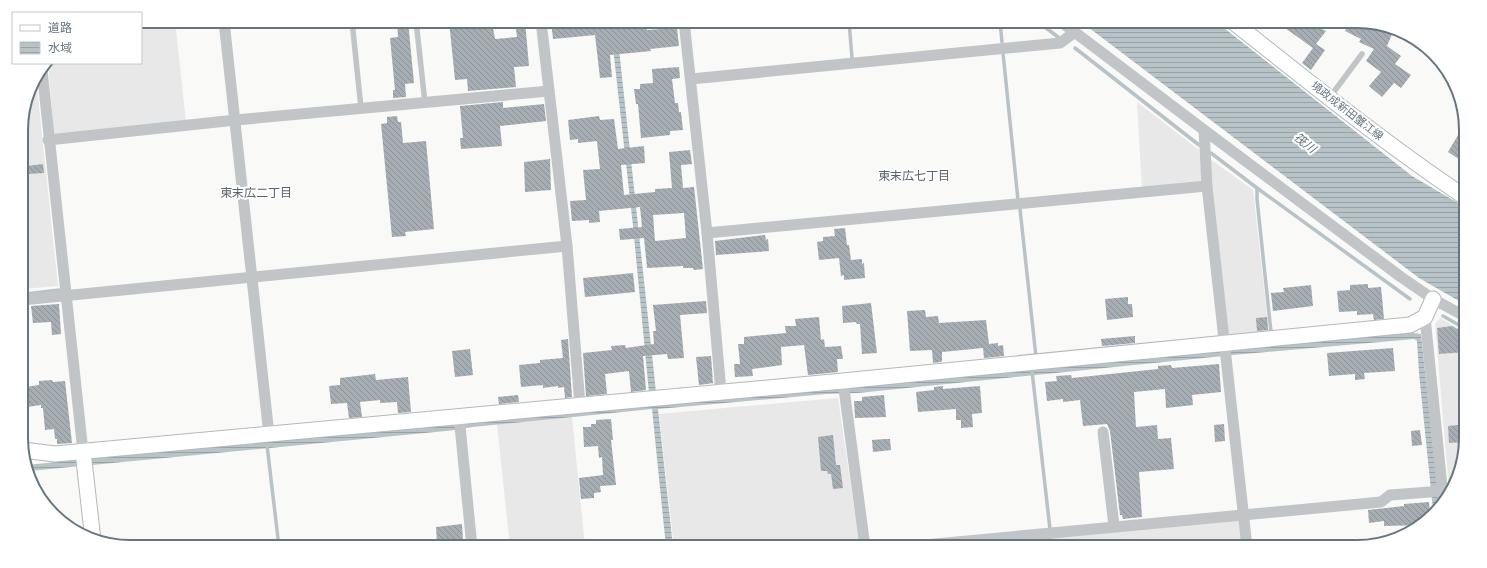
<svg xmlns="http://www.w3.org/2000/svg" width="1487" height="568" viewBox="0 0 1487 568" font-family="'Roboto Condensed','Noto Sans JP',sans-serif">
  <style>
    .built { fill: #e7e8e7 }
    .water { fill: url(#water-rules) }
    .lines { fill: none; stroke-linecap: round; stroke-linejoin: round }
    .stream { stroke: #b8c3c7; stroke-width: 3.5 }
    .building { fill: url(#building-back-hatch); fill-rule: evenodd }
    .secondary-casing { stroke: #b3b9bd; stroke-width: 17 }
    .lane { stroke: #c1c5c8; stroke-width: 5.5 }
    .street { stroke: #c1c5c8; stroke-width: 11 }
    .secondary { stroke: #fff; stroke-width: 15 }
    .labels { text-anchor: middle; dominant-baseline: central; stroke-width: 4; stroke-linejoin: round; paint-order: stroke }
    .street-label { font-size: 11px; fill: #66767f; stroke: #fff }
    .water-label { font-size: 12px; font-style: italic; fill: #627479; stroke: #fff }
    .neighbourhood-label { font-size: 12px; fill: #58646b; stroke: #fff }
    .rim { fill: none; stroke: #66767f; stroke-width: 2 }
  </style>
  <defs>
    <pattern id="water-rules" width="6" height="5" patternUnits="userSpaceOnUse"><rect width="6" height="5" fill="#b8c3c7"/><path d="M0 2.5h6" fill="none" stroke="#99a3a7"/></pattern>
    <pattern id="building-back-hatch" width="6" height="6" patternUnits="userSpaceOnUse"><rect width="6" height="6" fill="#a6aeb3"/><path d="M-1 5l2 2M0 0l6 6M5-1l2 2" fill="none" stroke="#8b9297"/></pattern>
  </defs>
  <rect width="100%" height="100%" fill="#f9f9f7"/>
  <g class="built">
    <polygon points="141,21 175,21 186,122 54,134 48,63 141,63"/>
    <polygon points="36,78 58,286 22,289 21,123 32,82"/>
    <polygon points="1137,102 1199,150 1202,180 1198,185 1142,189"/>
    <polygon points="1210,159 1253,190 1269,333 1228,337"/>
    <polygon points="1440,318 1466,333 1466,438 1460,473 1449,489 1435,324"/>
    <polygon points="838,398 859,542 857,546 674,547 659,414"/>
    <polygon points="572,417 585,547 510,547 497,424"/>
    <polygon points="1236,519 1240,522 1243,547 1054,547 1053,538"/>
  </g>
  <g class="water">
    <polygon points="610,21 616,21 656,392 649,393 633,226"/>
    <polygon points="1080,21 1215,21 1412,176 1465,207 1466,305 1419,278"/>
    <polygon points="1407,332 1421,334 1439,503 1433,510 1419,373 1417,341 1414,339 1233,355 858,393 826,394 658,409 673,547 666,547 652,409 463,428 463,423"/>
    <polygon points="455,424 456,430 29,471 26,465"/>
  </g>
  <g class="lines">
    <g class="stream">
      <polyline points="849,21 852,58"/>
      <polyline points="1000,21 1002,42"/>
      <polyline points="1037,21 1058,37"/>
      <polyline points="1075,48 1199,145"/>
      <polyline points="1003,53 1018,200"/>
      <polyline points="1211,153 1257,188 1410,299"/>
      <polyline points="1257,188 1257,199 1271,332"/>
      <polyline points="1020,209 1036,357"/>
      <polyline points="26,294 59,290"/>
      <polyline points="1443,316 1466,329"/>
      <polyline points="1032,371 1050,529"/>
      <polyline points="267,445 279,547"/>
      <polyline points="1050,539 1051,547"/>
    </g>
  </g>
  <g class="building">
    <polygon points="397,21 408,21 414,83 405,84 406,97 393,98 393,90 395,90 390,38 398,37"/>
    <polygon points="449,21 491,21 491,28 493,28 495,39 517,37 515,21 525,21 529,66 514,67 516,87 468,91 467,79 455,80"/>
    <polygon points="551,21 633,21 634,28 647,27 647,30 677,28 679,46 650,49 651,51 610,55 612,77 600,78 595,35 553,39"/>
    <polygon points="1291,21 1316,21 1322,25 1320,28 1326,31 1316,44 1325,50 1311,70 1302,63 1313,48 1285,28"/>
    <polygon points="1350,21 1382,25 1382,27 1393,32 1387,46 1401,56 1395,64 1411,75 1401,88 1394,83 1382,97 1369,86 1381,72 1366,61 1374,49 1359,42 1361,39 1345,31"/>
    <polygon points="679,67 680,78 672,79 675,103 678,103 679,112 681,112 683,130 670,131 670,135 641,138 638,104 636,104 634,89 640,89 640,84 653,83 652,69"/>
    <polygon points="503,102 503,108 544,104 546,121 500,126 502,146 461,149 460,138 463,138 460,106"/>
    <polygon points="397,116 398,122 401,122 403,143 426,141 434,229 405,232 406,236 392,237 381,124 387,123 387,117"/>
    <path d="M 599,116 L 600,120 L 614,119 L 618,149 L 644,146 L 645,163 L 621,165 L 624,195 L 655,192 L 655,189 L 672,188 L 669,152 L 690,150 L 692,164 L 681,165 L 683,188 L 694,187 L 703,269 L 694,270 L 693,268 L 683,268 L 683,266 L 647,268 L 644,238 L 620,240 L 619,229 L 642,227 L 640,207 L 599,211 L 600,222 L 589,223 L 589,220 L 572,221 L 570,201 L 586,200 L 583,170 L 600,169 L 597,141 L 578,143 L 578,139 L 570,140 L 568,120 ZM 684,213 L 686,238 L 655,241 L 653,215 Z"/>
    <polygon points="1458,135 1465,139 1465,163 1448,152"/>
    <polygon points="550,159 551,190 525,192 524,162"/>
    <polygon points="43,164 44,173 28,174 27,166"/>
    <polygon points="845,228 847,245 849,245 851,260 862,259 862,264 864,263 865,278 844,280 844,275 841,276 839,258 819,260 817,242 823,241 823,237 835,236 834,229"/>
    <polygon points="765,235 766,240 768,239 769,251 716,255 715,241"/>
    <polygon points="633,273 635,292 585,297 583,278"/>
    <polygon points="1368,284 1368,288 1381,287 1384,319 1374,320 1373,314 1357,315 1357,311 1339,312 1337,291 1350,290 1350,285"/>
    <polygon points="1311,285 1313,306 1273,311 1271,293 1284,292 1283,288"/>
    <polygon points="1128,297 1128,304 1132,304 1133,317 1107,320 1105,299"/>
    <polygon points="706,301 707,313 680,315 684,358 668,359 667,354 643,356 646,390 631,392 629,371 605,374 607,394 586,396 583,353 612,350 611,346 625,345 626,348 654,344 653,331 656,331 653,305"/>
    <polygon points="871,303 877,353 862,354 860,324 857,324 856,322 843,323 842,306"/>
    <polygon points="59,304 61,334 52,335 51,322 33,323 31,306"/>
    <polygon points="925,310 926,317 938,316 939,323 986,320 989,344 998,343 998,346 1003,345 1004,356 984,358 983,348 942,352 942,361 941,362 933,363 932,350 910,351 907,311"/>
    <polygon points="819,317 821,340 824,339 825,347 841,346 843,359 837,359 838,372 808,375 804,345 781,347 782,365 752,369 753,376 735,377 734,364 740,364 738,344 744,344 744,337 786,333 785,326 796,326 795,319"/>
    <polygon points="1267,317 1268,330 1257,331 1256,318"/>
    <polygon points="1452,326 1466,334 1466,352 1439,354 1437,328"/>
    <polygon points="1135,336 1135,343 1102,346 1101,339"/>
    <polygon points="568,339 572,397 565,398 564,387 558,388 558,386 543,388 543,385 521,387 519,365 540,363 540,360 563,358 561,340"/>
    <polygon points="1393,348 1395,371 1364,373 1365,379 1355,380 1355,374 1329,376 1327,353"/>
    <polygon points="470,349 473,375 455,377 452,351"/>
    <polygon points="711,356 713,383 699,385 696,357"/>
    <polygon points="1219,364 1221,392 1192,395 1193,405 1166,408 1165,389 1134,392 1136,427 1157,425 1158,439 1171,438 1174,469 1139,472 1142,517 1123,519 1122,515 1120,515 1110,431 1107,424 1083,426 1080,400 1063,402 1063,399 1047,401 1045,382 1057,381 1056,376 1071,375 1072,378 1158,369 1158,366 1171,365 1172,368"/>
    <polygon points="375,374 376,380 408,377 411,412 398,413 397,402 380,403 380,400 360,402 362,417 349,418 347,403 331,404 329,386 340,385 340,378"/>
    <polygon points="52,380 53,382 65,381 72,443 57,444 57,439 55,439 54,429 45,430 43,408 41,408 41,405 27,407 25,387 39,385 39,381"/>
    <polygon points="943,386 943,389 980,386 982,413 972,414 973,427 961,428 961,420 956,420 956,409 918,412 916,392 934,390 934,387"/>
    <polygon points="518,395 519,402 499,404 498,397"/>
    <polygon points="884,395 886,417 855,418 854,401 862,401 862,397"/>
    <polygon points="611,419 613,440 611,440 616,485 600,486 601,492 594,493 594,498 581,499 579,478 603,475 602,457 599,458 598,446 584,447 583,427 591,427 591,424 596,424 596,420"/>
    <polygon points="1224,424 1225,441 1215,442 1214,425"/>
    <polygon points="1466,424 1465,442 1449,443 1448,426"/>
    <polygon points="1420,430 1422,445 1412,446 1411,431"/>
    <polygon points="833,435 836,465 840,465 843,488 833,489 831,474 828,474 827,471 821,471 818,437"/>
    <polygon points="885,439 890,439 891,450 873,452 872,440"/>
    <polygon points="1429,502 1430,514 1423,525 1384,526 1384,521 1369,523 1368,510 1404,506 1404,504"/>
    <polygon points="462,524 463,540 437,543 436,527"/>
  </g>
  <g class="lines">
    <defs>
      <g id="secondary">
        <path d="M 1232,21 C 1308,81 1384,143 1465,197"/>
        <polyline points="23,450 55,454 843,381 1410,325 1425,317 1433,299"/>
        <polyline points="83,452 93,540"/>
      </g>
    </defs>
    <use href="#secondary" class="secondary-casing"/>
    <g class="lane">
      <polyline points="352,21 361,108"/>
      <polyline points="416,21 425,103"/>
      <polyline points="1330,97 1362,54"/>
    </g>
    <g class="street">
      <polyline points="224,21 269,435"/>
      <polyline points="541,21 567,246 580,405"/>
      <polyline points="684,21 707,233 721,392"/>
      <polyline points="1060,21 1204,130 1401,277 1433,299 1466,317"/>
      <polyline points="42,70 83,452"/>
      <polyline points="691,79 1060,43 1075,32"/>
      <polyline points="1204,130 1207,186 1247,547"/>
      <polyline points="48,140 236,120 549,91"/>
      <polyline points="707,233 1207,186"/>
      <polyline points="22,300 567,246"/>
      <polyline points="1425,317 1443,497"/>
      <polyline points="843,381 865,547"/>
      <polyline points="459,416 472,547"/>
      <polyline points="1103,432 1114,526"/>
      <polyline points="903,547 1381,502 1390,495 1443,491"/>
    </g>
    <use href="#secondary" class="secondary"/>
  </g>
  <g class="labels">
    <g class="street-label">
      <text transform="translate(1347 111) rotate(38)">境政成新田蟹江線</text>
    </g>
    <g class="water-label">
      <text transform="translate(1305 143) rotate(38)">筏川</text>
    </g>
    <g class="neighbourhood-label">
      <text x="914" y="176">東末広七丁目</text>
      <text x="256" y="193">東末広二丁目</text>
    </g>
  </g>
  <path d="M0 0H1487V568H0ZM130 28H1357A102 102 0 0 1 1459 130V438A102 102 0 0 1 1357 540H130A102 102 0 0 1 28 438V130A102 102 0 0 1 130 28Z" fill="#fff" fill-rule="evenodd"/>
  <path class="rim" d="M130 28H1357A102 102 0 0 1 1459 130V438A102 102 0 0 1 1357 540H130A102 102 0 0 1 28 438V130A102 102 0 0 1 130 28Z"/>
  <rect x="12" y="12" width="130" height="52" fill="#ffffff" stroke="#c2c8cc"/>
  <rect x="20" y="25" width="20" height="6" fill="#ffffff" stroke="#c2c8cc"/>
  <text x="48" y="32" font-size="12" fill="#66767f">道路</text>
  <rect x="20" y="42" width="20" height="12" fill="url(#water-rules)" stroke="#c2c8cc"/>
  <text x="48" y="52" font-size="12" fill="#66767f">水域</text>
</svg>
